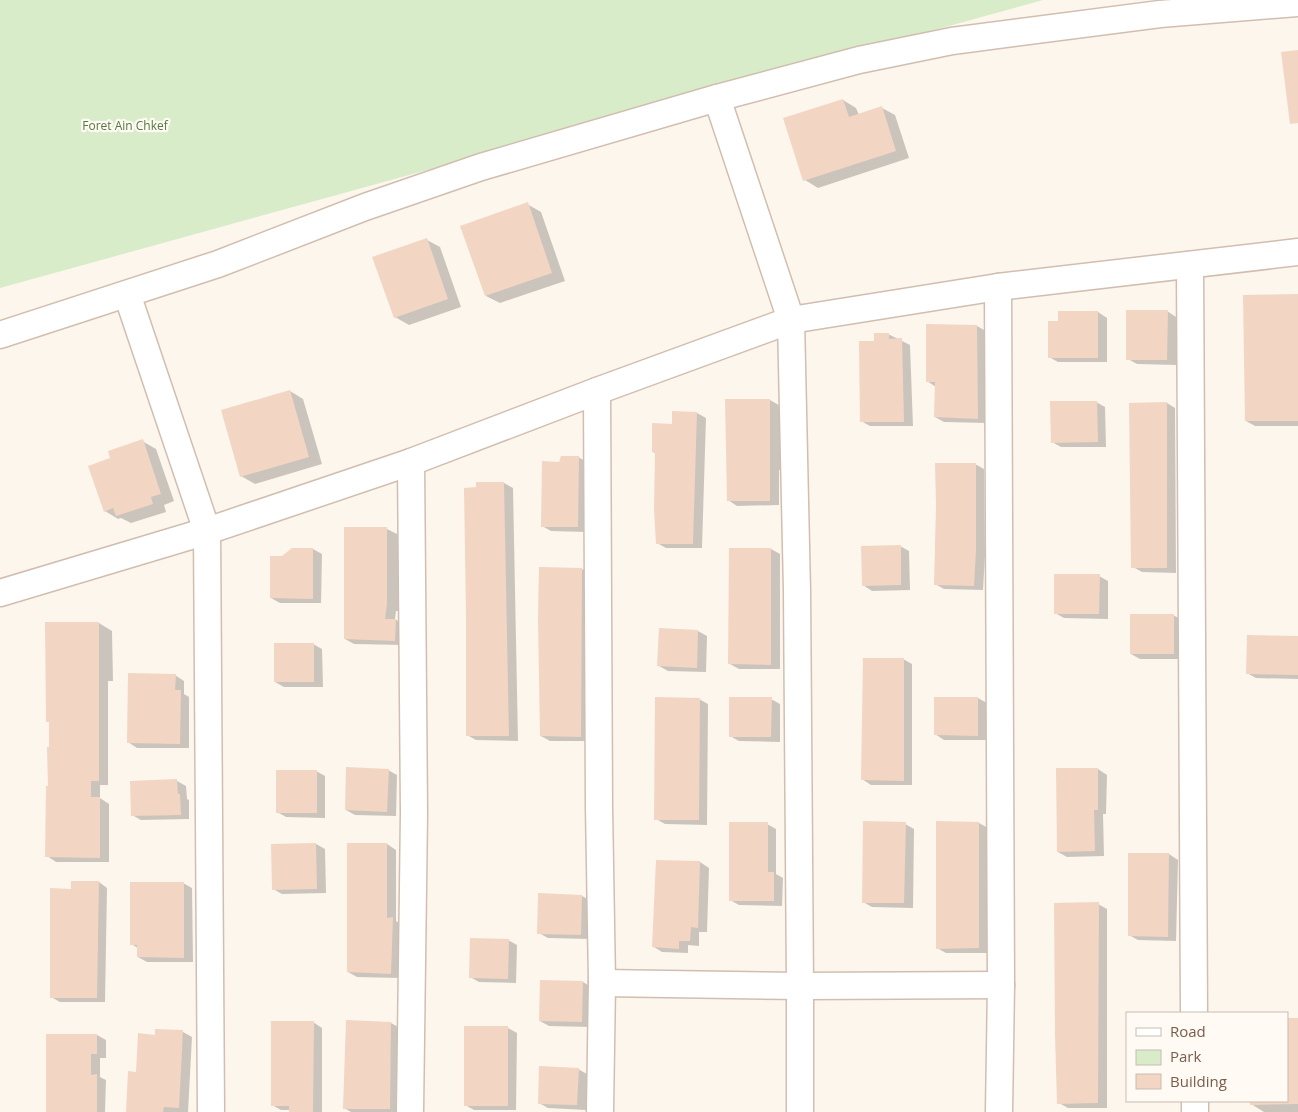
<svg xmlns="http://www.w3.org/2000/svg" width="1298" height="1112" viewBox="0 0 1298 1112" font-family="'Open Sans',sans-serif">
  <style>
    .green { fill: #d8ecc9 }
    .shadow { fill: #0003 }
    .building { fill: #f3d5c3 }
    .lines { fill: none; stroke-linecap: round; stroke-linejoin: round }
    .street-casing { stroke: #d1beb0; stroke-width: 29 }
    .street { stroke: #fff; stroke-width: 26 }
    .labels { text-anchor: middle; dominant-baseline: central; stroke-width: 4.5; stroke-linejoin: round; paint-order: stroke }
    .park-label { font-size: 12px; fill: #537a41; stroke: #fffaf3 }
  </style>
  <rect width="100%" height="100%" fill="#fdf6ec"/>
  <polygon class="green" points="0,0 1043,0 0,288"/>
  <g class="shadow">
    <polygon points="843,100 856,108 859,115 882,108 895,115 909,158 818,188 805,180"/>
    <polygon points="527,204 541,212 565,281 500,303 486,296"/>
    <polygon points="427,240 440,247 461,307 409,325 395,317"/>
    <polygon points="1298,295 1298,426 1255,426 1246,421"/>
    <polygon points="1167,311 1176,317 1176,365 1137,364 1128,359"/>
    <polygon points="1098,312 1107,318 1107,362 1058,362 1049,357"/>
    <polygon points="927,326 977,326 991,334 986,423 944,422 935,417 936,387 927,381"/>
    <polygon points="888,334 910,345 913,426 870,426 861,421 876,342"/>
    <polygon points="290,391 303,399 322,464 255,484 241,476"/>
    <polygon points="770,400 784,408 784,470 779,470 779,505 737,506 728,500"/>
    <polygon points="1096,402 1105,407 1106,447 1061,447 1052,442"/>
    <polygon points="1167,403 1175,408 1176,573 1142,572 1133,567"/>
    <polygon points="697,413 706,418 702,548 666,548 657,543 657,454 653,452 673,425"/>
    <polygon points="142,441 156,449 174,501 164,505 166,512 131,523 121,518 118,519 105,511 112,459"/>
    <polygon points="578,457 587,462 586,532 551,531 542,526 560,463"/>
    <polygon points="975,464 984,469 985,556 983,590 944,589 935,584 937,506"/>
    <polygon points="477,483 504,483 513,488 518,741 476,740 467,735"/>
    <polygon points="346,528 387,529 401,536 401,611 396,611 395,619 404,625 404,645 354,644 345,639"/>
    <polygon points="900,546 909,551 910,590 872,591 863,585"/>
    <polygon points="313,549 322,554 321,603 280,603 271,598 282,557"/>
    <polygon points="771,549 780,554 780,669 739,669 730,664"/>
    <polygon points="582,569 591,574 590,741 550,741 541,736"/>
    <polygon points="1099,576 1108,581 1108,619 1064,618 1055,613"/>
    <polygon points="1173,615 1182,620 1183,659 1140,659 1131,654"/>
    <polygon points="99,623 112,631 113,681 108,681 108,785 100,785 100,798 109,804 109,862 56,862 47,856 51,723 47,721"/>
    <polygon points="698,631 707,636 706,672 668,671 659,666"/>
    <polygon points="1298,637 1298,679 1256,678 1247,673"/>
    <polygon points="313,644 322,649 323,687 284,687 275,682"/>
    <polygon points="903,659 912,664 912,785 871,785 862,779"/>
    <polygon points="175,675 184,681 184,694 189,697 189,748 137,748 128,742"/>
    <polygon points="978,698 987,703 987,740 944,740 935,734"/>
    <polygon points="699,699 708,704 707,825 665,824 656,819"/>
    <polygon points="771,699 780,704 780,742 739,741 730,736"/>
    <polygon points="1098,769 1107,775 1106,814 1103,814 1104,856 1067,857 1058,852"/>
    <polygon points="388,770 397,775 396,816 355,815 346,810"/>
    <polygon points="316,771 325,776 325,818 286,817 277,812"/>
    <polygon points="177,781 186,786 187,799 189,800 189,819 141,820 132,815 131,782"/>
    <polygon points="979,823 988,828 988,953 946,953 937,948"/>
    <polygon points="767,824 776,829 776,874 783,878 782,906 739,905 730,900"/>
    <polygon points="905,824 914,829 913,908 872,907 863,902"/>
    <polygon points="316,844 325,849 326,893 282,894 273,889"/>
    <polygon points="387,844 396,850 396,921 401,924 399,978 357,977 348,972 348,845"/>
    <polygon points="1169,854 1178,860 1176,941 1138,940 1129,935"/>
    <polygon points="657,861 700,862 709,868 707,932 699,932 699,946 688,945 688,953 662,952 654,947"/>
    <polygon points="99,882 107,888 105,1002 60,1002 51,997 72,890"/>
    <polygon points="183,883 192,888 193,962 147,962 138,957 138,948 131,944"/>
    <polygon points="582,896 591,901 590,939 548,938 539,933"/>
    <polygon points="1098,904 1107,909 1107,1108 1068,1108 1059,1103"/>
    <polygon points="508,940 517,945 516,983 479,982 470,977"/>
    <polygon points="583,982 591,987 591,1027 549,1026 540,1021"/>
    <polygon points="1287,1019 1298,1019 1298,1112 1264,1112 1251,1104 1251,1101 1287,1101"/>
    <polygon points="347,1021 391,1023 400,1028 398,1112 351,1112 344,1108"/>
    <polygon points="313,1022 322,1028 322,1112 292,1112 290,1110 281,1110 272,1105"/>
    <polygon points="508,1028 517,1033 516,1110 474,1110 465,1105"/>
    <polygon points="156,1030 183,1032 192,1037 188,1112 128,1112 137,1073 156,1036"/>
    <polygon points="97,1035 106,1040 106,1058 100,1058 100,1077 106,1080 105,1112 47,1112"/>
    <polygon points="578,1069 587,1074 586,1110 548,1108 539,1103"/>
  </g>
  <g class="building">
    <polygon points="1298,50 1298,123 1290,124 1281,52"/>
    <polygon points="843,99 849,117 882,106 896,151 803,181 783,118"/>
    <polygon points="528,202 552,273 485,296 460,226"/>
    <polygon points="427,238 448,299 394,318 372,257"/>
    <polygon points="1298,294 1298,421 1245,421 1243,295"/>
    <polygon points="1126,310 1168,310 1167,360 1126,360"/>
    <polygon points="1058,311 1098,311 1098,358 1048,358 1048,321 1058,321"/>
    <polygon points="926,324 977,325 978,419 934,417 935,382 926,382"/>
    <polygon points="874,333 889,333 889,339 902,338 904,422 860,422 859,341 874,341"/>
    <polygon points="290,390 309,457 240,477 221,410"/>
    <polygon points="725,399 770,399 770,501 727,501"/>
    <polygon points="1050,401 1097,401 1098,442 1051,443"/>
    <polygon points="1167,402 1167,568 1131,568 1129,403"/>
    <polygon points="672,411 697,412 693,544 656,544 654,509 655,452 652,452 652,423 672,424"/>
    <polygon points="143,439 161,494 151,497 153,504 116,516 113,508 104,512 88,466 110,458 108,451"/>
    <polygon points="561,456 579,456 578,527 541,527 542,461 559,462"/>
    <polygon points="935,463 976,463 976,550 974,586 934,585 936,506"/>
    <polygon points="476,482 504,482 509,736 466,736 466,616 464,488 476,487"/>
    <polygon points="344,527 387,527 387,604 385,619 396,619 395,641 344,639"/>
    <polygon points="901,545 901,585 862,586 861,546"/>
    <polygon points="292,548 313,548 313,599 270,598 270,556 282,556"/>
    <polygon points="729,548 771,548 771,665 728,664"/>
    <polygon points="539,567 582,568 581,737 540,736 538,617"/>
    <polygon points="1054,574 1100,574 1099,614 1054,614"/>
    <rect x="1130" y="614" width="44" height="40"/>
    <polygon points="45,622 99,622 99,781 91,781 91,797 100,797 100,858 45,857 46,786 48,786 47,747 49,747 49,722 46,722"/>
    <polygon points="659,628 698,630 697,668 657,666"/>
    <polygon points="1247,635 1298,636 1298,675 1246,674"/>
    <rect x="274" y="643" width="40" height="39"/>
    <polygon points="863,658 904,658 904,781 861,780"/>
    <polygon points="128,673 176,674 175,690 181,690 180,744 127,743"/>
    <polygon points="655,697 700,698 699,820 654,820"/>
    <polygon points="729,697 772,697 771,737 729,737"/>
    <polygon points="934,697 978,697 978,736 934,735"/>
    <polygon points="346,767 389,769 387,812 345,810"/>
    <polygon points="1056,768 1098,768 1098,810 1094,810 1095,851 1057,852"/>
    <rect x="276" y="770" width="41" height="43"/>
    <polygon points="177,779 178,794 180,794 181,815 131,816 130,781"/>
    <polygon points="863,821 906,822 904,903 862,903"/>
    <polygon points="936,821 979,822 979,948 936,949"/>
    <polygon points="729,822 768,822 768,872 774,872 774,901 729,901"/>
    <polygon points="316,843 317,889 272,890 271,844"/>
    <polygon points="347,843 387,843 387,918 393,917 391,974 347,972"/>
    <polygon points="1128,853 1169,853 1168,937 1128,936"/>
    <polygon points="656,860 700,861 698,928 691,927 690,941 679,941 679,949 652,947"/>
    <polygon points="71,881 99,881 97,998 50,998 50,888 71,889"/>
    <polygon points="130,882 184,882 184,958 137,957 137,945 130,945"/>
    <polygon points="538,893 582,895 581,935 537,934"/>
    <polygon points="1099,902 1098,1103 1057,1104 1055,1034 1054,903"/>
    <polygon points="470,938 509,939 508,979 469,978"/>
    <polygon points="540,980 583,981 582,1022 539,1021"/>
    <polygon points="1287,1018 1298,1018 1298,1104 1250,1105 1250,1101 1287,1101"/>
    <polygon points="346,1020 391,1022 390,1109 343,1109"/>
    <polygon points="271,1021 314,1021 313,1112 289,1112 289,1106 271,1106"/>
    <rect x="464" y="1026" width="44" height="80"/>
    <polygon points="155,1029 183,1030 179,1108 164,1107 163,1112 126,1112 128,1071 136,1072 138,1033 155,1035"/>
    <polygon points="46,1034 97,1034 97,1054 91,1054 91,1075 97,1074 97,1112 46,1112"/>
    <polygon points="539,1066 579,1068 577,1105 538,1104"/>
  </g>
  <g class="lines">
    <defs>
      <g id="street">
        <polyline points="717,98 791,320 797,591 800,986 800,1112"/>
        <polyline points="1190,265 1194,1013"/>
        <polyline points="998,287 1001,985 999,1112"/>
        <polyline points="127,294 207,531 211,1112"/>
        <polyline points="0,335 218,264 365,207 481,167 717,98 859,60 952,41 1160,14 1298,3"/>
        <polyline points="597,391 599,807 602,983 600,1112"/>
        <polyline points="0,593 207,531 411,462 597,391 791,320 998,287 1298,252"/>
        <polyline points="602,983 800,986 1001,985"/>
        <polyline points="1195,1101 1195,1112"/>
        <polyline points="410,1112 414,813 411,462"/>
      </g>
    </defs>
    <use href="#street" class="street-casing"/>
    <use href="#street" class="street"/>
  </g>
  <g class="labels">
    <g class="park-label">
      <text x="125" y="125">Foret Ain Chkef</text>
    </g>
  </g>
  <rect x="1126" y="1012" width="162" height="90" fill="#fffaf3" stroke="#cabbb1"/>
  <rect x="1136" y="1028" width="25" height="8" fill="#ffffff" stroke="#cabbb1"/>
  <text x="1170" y="1037" font-size="15" fill="#7a5c4d">Road</text>
  <rect x="1136" y="1050" width="25" height="15" fill="#d8ecc9" stroke="#cabbb1"/>
  <text x="1170" y="1062" font-size="15" fill="#7a5c4d">Park</text>
  <rect x="1136" y="1074" width="25" height="15" fill="#f3d5c3" stroke="#cabbb1"/>
  <text x="1170" y="1087" font-size="15" fill="#7a5c4d">Building</text>
</svg>
